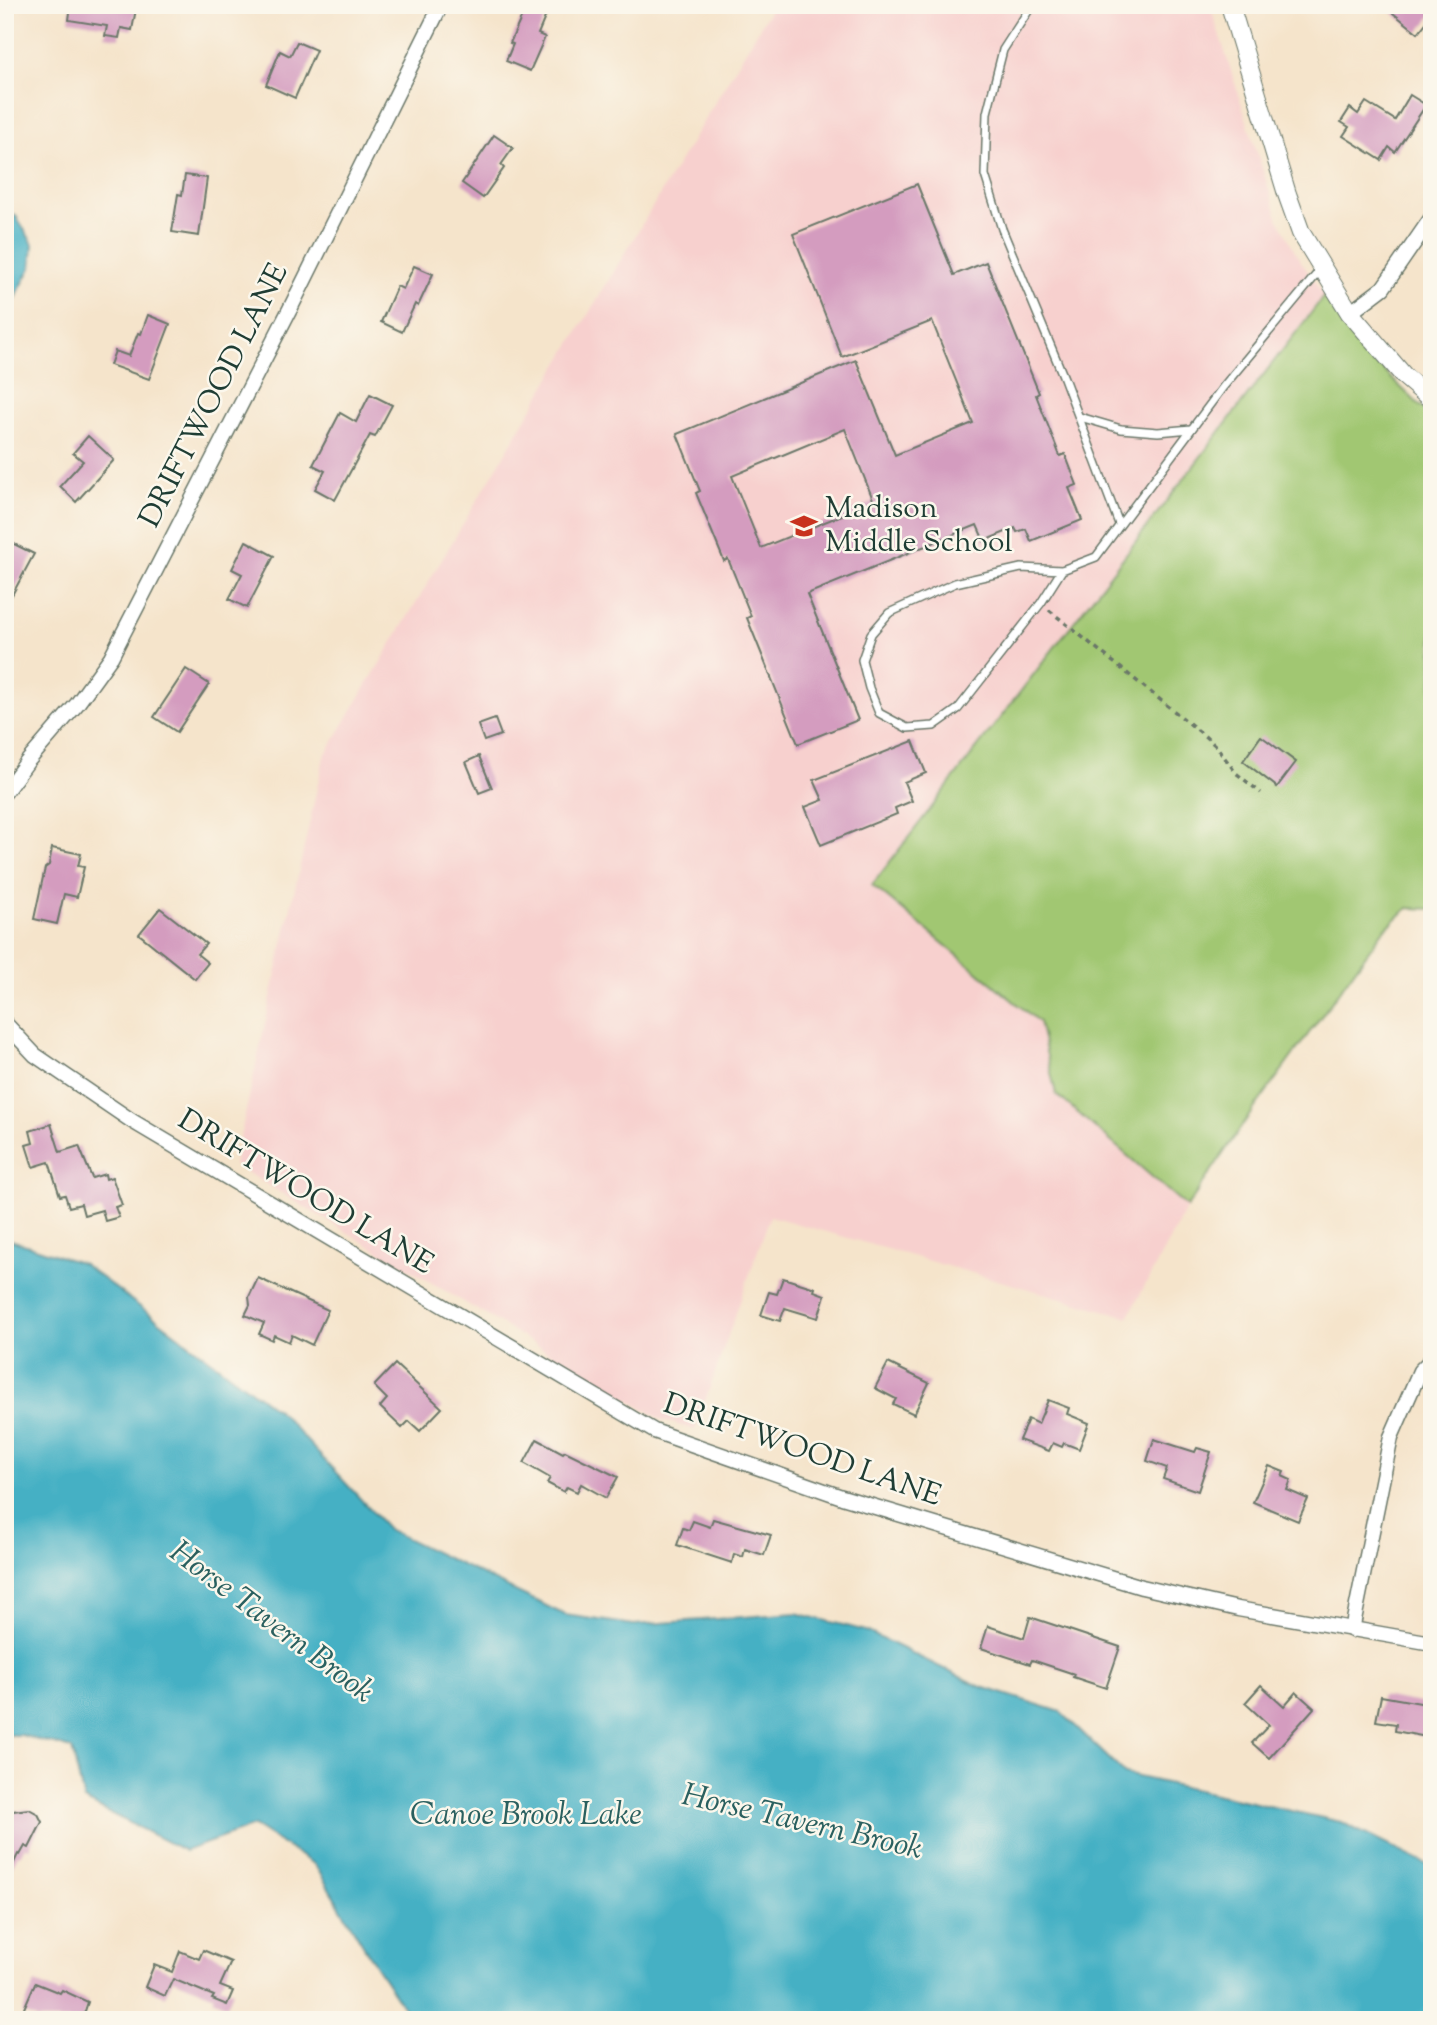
<svg xmlns="http://www.w3.org/2000/svg" width="1437" height="2025" viewBox="0 0 1437 2025" font-family="'Sorts Mill Goudy',serif">
  <style>
    .built { fill: #f7d0ce }
    .green { fill: #a1c772; stroke: #608253; stroke-width: 2 }
    .water { fill: #45b0c4; stroke: #32767c; stroke-width: 2 }
    .building { fill: #d49cbf; fill-rule: evenodd }
    .lines { fill: none; stroke-linecap: round; stroke-linejoin: round }
    .service-casing { stroke: #6a7769; stroke-width: 10 }
    .minor-casing { stroke: #6a7769; stroke-width: 17 }
    .tertiary-casing { stroke: #6a7769; stroke-width: 20 }
    .path { stroke: #6a7769; stroke-width: 3.5; stroke-dasharray: 5 5; stroke-linecap: butt }
    .service { stroke: #fff; stroke-width: 7 }
    .minor { stroke: #fff; stroke-width: 14 }
    .tertiary { stroke: #fff; stroke-width: 18 }
    .labels { text-anchor: middle; dominant-baseline: central; stroke-width: 5; stroke-linejoin: round; paint-order: stroke }
    .street-label { font-size: 30px; fill: #1f3d34; stroke: #fbf7ec }
    .poi-label { font-size: 30px; fill: #1f3d34; stroke: #fbf7ec; text-anchor: start }
    .water-label { font-size: 32px; font-style: italic; fill: #2a605f; stroke: #fbf7ec }
  </style>
  <rect width="100%" height="100%" fill="#fbf7ec"/>
  <filter id="ink" filterUnits="userSpaceOnUse"><feTurbulence type="fractalNoise" baseFrequency=".0143" numOctaves="2"/><feDisplacementMap in="SourceGraphic" scale="14" xChannelSelector="R" yChannelSelector="G"/><feConvolveMatrix kernelMatrix="1 2 1 2 8 2 1 2 1" color-interpolation-filters="sRGB"/></filter>
  <filter id="wash" filterUnits="userSpaceOnUse"><feTurbulence type="fractalNoise" baseFrequency=".00686" numOctaves="4" result="noise"/><feDisplacementMap in="SourceGraphic" scale="28" xChannelSelector="R" yChannelSelector="G"/><feGaussianBlur stdDeviation="1.57" result="paint"/><feColorMatrix in="noise" values="0 0 0 0 0 0 0 0 0 0 0 0 0 0 0 0 0 1.4 0 .05"/><feComposite in="paint" operator="in"/></filter>
  <g filter="url(#wash)">
    <rect width="100%" height="100%" fill="#f5e4cb"/>
    <polygon class="built" points="773,5 1210,5 1278,218 1297,255 1324,296 872,885 1039,1023 1056,1094 1187,1207 1128,1317 770,1216 695,1430 662,1420 234,1165 324,757"/>
    <polygon class="green" points="1324,296 1388,375 1432,417 1432,909 1408,908 1383,931 1246,1120 1187,1207 1056,1094 1039,1022 872,885"/>
    <g class="water">
      <polygon points="5,213 16,216 33,244 31,268 5,316"/>
      <polygon points="5,1238 83,1264 281,1413 389,1530 565,1615 634,1625 796,1613 866,1631 979,1686 1061,1712 1125,1774 1341,1822 1432,1867 1432,2020 412,2020 377,1968 315,1865 254,1826 185,1851 84,1800 72,1749 21,1735 5,1735"/>
    </g>
    <g id="blocks">
      <g class="building">
        <polygon points="71,5 116,5 136,9 132,30 121,28 119,38 105,36 107,26 69,20"/>
        <polygon points="1383,5 1432,5 1432,15 1418,33"/>
        <polygon points="526,7 546,15 538,34 545,37 530,71 506,61 513,44 510,43"/>
        <polygon points="297,42 316,50 295,98 266,85 280,51 290,56"/>
        <polygon points="1410,95 1426,105 1395,152 1389,147 1381,160 1343,136 1349,127 1341,122 1350,108 1358,114 1366,102 1395,120"/>
        <polygon points="494,135 513,148 501,165 504,168 483,198 462,183"/>
        <polygon points="185,175 207,178 199,236 172,232 178,194 182,195"/>
        <path d="M 917,184 L 954,275 L 986,262 L 1039,393 L 1036,395 L 1060,456 L 1065,454 L 1077,485 L 1069,488 L 1082,520 L 1031,541 L 1026,529 L 1017,532 L 1015,528 L 984,541 L 977,525 L 807,594 L 858,720 L 798,744 L 747,618 L 751,616 L 728,559 L 724,561 L 696,493 L 700,491 L 677,434 L 856,360 L 895,455 L 973,423 L 932,321 L 842,357 L 793,234 ZM 845,429 L 874,502 L 761,548 L 732,476 Z"/>
        <polygon points="414,266 433,274 418,306 415,304 402,332 381,322 397,286 403,289"/>
        <polygon points="148,315 170,324 149,379 110,365 115,351 129,356 138,333 141,334"/>
        <polygon points="370,394 392,405 375,437 370,435 335,500 315,489 325,471 313,465 340,413 356,422"/>
        <polygon points="88,436 114,460 76,502 60,486 83,461 73,453"/>
        <polygon points="246,541 274,556 247,608 229,599 242,574 232,569"/>
        <polygon points="12,543 34,554 5,608 5,556"/>
        <polygon points="186,669 209,684 177,732 154,717"/>
        <polygon points="495,719 501,735 484,741 478,725"/>
        <polygon points="1261,736 1296,762 1277,787 1243,761"/>
        <polygon points="913,741 926,773 904,782 912,801 895,808 897,814 821,845 805,807 823,800 814,780"/>
        <polygon points="479,756 492,788 479,793 466,762"/>
        <polygon points="52,848 81,854 78,866 84,867 77,897 64,894 57,924 34,919 45,868 49,865"/>
        <polygon points="160,908 206,944 197,954 208,963 195,979 139,934"/>
        <polygon points="51,1124 60,1152 79,1146 92,1178 105,1174 106,1179 112,1177 122,1205 115,1207 119,1217 105,1221 102,1210 84,1215 81,1204 69,1207 65,1195 60,1196 49,1162 33,1167 26,1145 33,1143 30,1131"/>
        <polygon points="258,1278 328,1310 312,1345 292,1335 289,1342 274,1335 272,1340 259,1334 264,1323 245,1315 250,1305 249,1297"/>
        <polygon points="783,1278 815,1288 814,1291 825,1295 818,1318 785,1308 780,1321 761,1315 769,1292 777,1294"/>
        <polygon points="888,1363 929,1383 914,1414 893,1404 896,1399 875,1388"/>
        <polygon points="395,1364 442,1408 420,1431 409,1421 402,1428 380,1407 387,1399 374,1386"/>
        <polygon points="1048,1400 1069,1408 1067,1414 1089,1423 1079,1449 1064,1443 1062,1447 1053,1443 1049,1451 1019,1440 1028,1419 1038,1424"/>
        <polygon points="537,1439 563,1453 565,1451 618,1477 606,1498 581,1484 577,1492 567,1487 564,1492 547,1483 550,1478 524,1463"/>
        <polygon points="1154,1439 1195,1452 1197,1448 1211,1452 1198,1491 1163,1479 1167,1468 1147,1461"/>
        <polygon points="1269,1466 1284,1472 1282,1476 1291,1480 1287,1490 1308,1499 1298,1521 1253,1502"/>
        <polygon points="713,1519 771,1535 764,1555 745,1549 743,1557 734,1554 732,1563 677,1545 683,1528 689,1530 693,1521 710,1527"/>
        <polygon points="1030,1617 1120,1647 1106,1688 1073,1677 1074,1674 1032,1660 1030,1664 981,1648 988,1626 1024,1638"/>
        <polygon points="1261,1685 1284,1706 1296,1692 1314,1708 1269,1758 1252,1743 1269,1725 1245,1703"/>
        <polygon points="1381,1696 1432,1705 1432,1738 1395,1731 1396,1724 1376,1721"/>
        <polygon points="29,1809 38,1814 42,1822 29,1848 25,1846 20,1855 18,1854 5,1882 5,1812"/>
        <polygon points="203,1950 231,1962 220,1986 233,1991 227,2005 212,1999 214,1996 173,1979 165,1996 145,1987 154,1965 172,1972 180,1951 199,1959"/>
        <polygon points="35,1983 60,1993 62,1990 88,2002 82,2020 38,2020 22,2013"/>
      </g>
    </g>
  </g>
  <g filter="url(#ink)">
    <use href="#blocks" fill-opacity="0" stroke="#6a7769" stroke-width="2"/>
    <g class="lines">
      <defs>
        <g id="service">
          <polyline points="1032,5 1003,50 987,113 985,175 1002,229 1064,378 1119,524"/>
          <polyline points="1080,417 1121,429 1158,432 1191,429"/>
          <polyline points="1062,570 1041,603 958,709 934,726 907,728 879,713 869,688 862,660 871,634 889,613 955,583 1021,568 1062,570 1096,557 1223,387 1321,269"/>
        </g>
        <g id="minor">
          <polyline points="1350,313 1383,288 1432,217"/>
          <polyline points="5,792 27,762 77,704 111,657 290,309 441,5"/>
          <polyline points="5,1023 35,1055 132,1121 654,1431 842,1497 1142,1587 1238,1609 1432,1643"/>
          <polyline points="1352,1630 1391,1437 1420,1371 1432,1359"/>
        </g>
        <polyline id="tertiary" points="1230,5 1287,194 1301,233 1350,313 1404,376 1432,400"/>
      </defs>
      <use href="#service" class="service-casing"/>
      <use href="#minor" class="minor-casing"/>
      <use href="#tertiary" class="tertiary-casing"/>
      <polyline class="path" points="1049,610 1200,732 1217,747 1236,773 1261,793"/>
      <use href="#service" class="service"/>
      <use href="#minor" class="minor"/>
      <use href="#tertiary" class="tertiary"/>
    </g>
  </g>
  <defs>
    <symbol id="school-bare" viewBox="-9 -9 18 18"><path d="M0-5L7-2L0 1L-7-2ZM-4 1L0 2.5L4 1V4Q0 6-4 4Z" fill="#c8321e" stroke="#fbf7ec" stroke-width="2.5" paint-order="stroke"/></symbol>
  </defs>
  <g fill-rule="evenodd">
    <use href="#school-bare" x="785" y="507" width="38" height="38"/>
  </g>
  <g class="labels">
    <g class="street-label">
      <text transform="translate(215 396) rotate(-63)">DRIFTWOOD LANE</text>
      <text transform="translate(305 1193) rotate(31)">DRIFTWOOD LANE</text>
      <text transform="translate(802 1451) rotate(19)">DRIFTWOOD LANE</text>
    </g>
    <g class="poi-label">
      <text x="825" y="509">Madison<tspan x="825" dy="34">Middle School</tspan></text>
    </g>
    <g class="water-label">
      <text transform="translate(271 1623) rotate(37)">Horse Tavern Brook</text>
      <text x="526" y="1816">Canoe Brook Lake</text>
      <text transform="translate(802 1823) rotate(13)">Horse Tavern Brook</text>
    </g>
  </g>
  <rect width="1437" height="2025" fill="none" stroke="#fbf7ec" stroke-width="28"/>
</svg>
